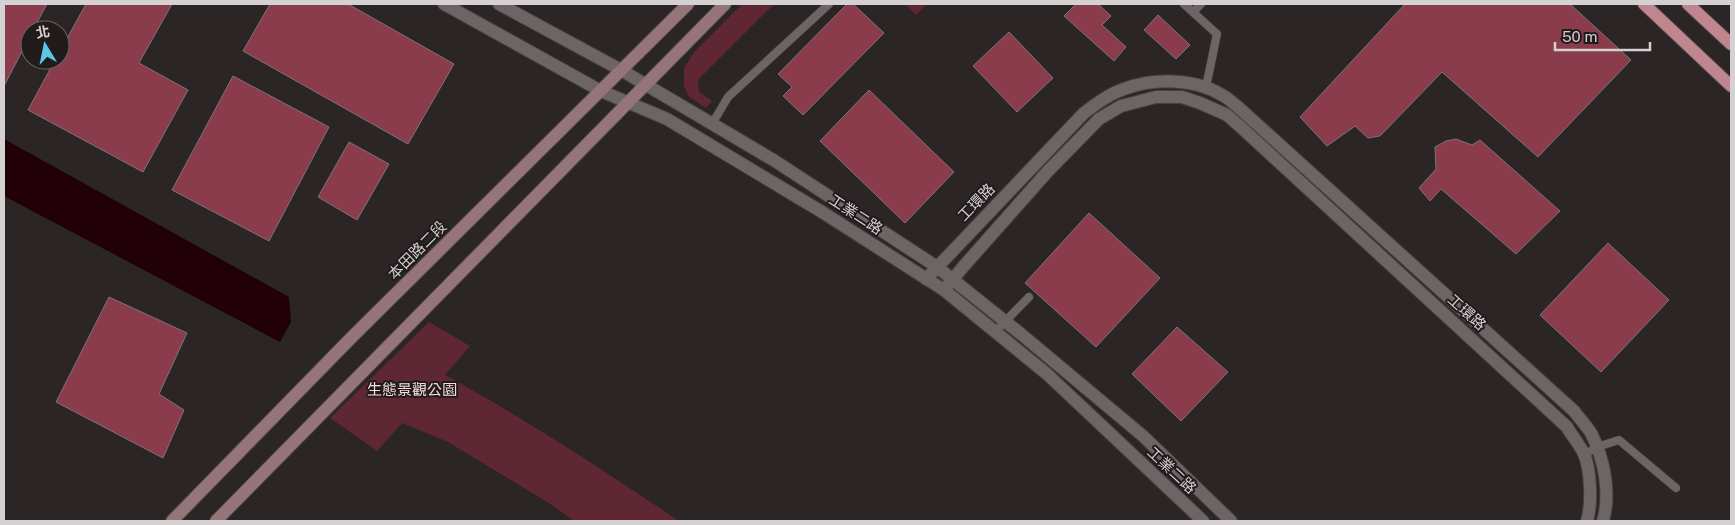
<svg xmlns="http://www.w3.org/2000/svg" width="1735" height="525" viewBox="0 0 1735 525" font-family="'Public Sans','Noto Sans TC',sans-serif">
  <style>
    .green { fill: #5e2733 }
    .water { fill: #210007 }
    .building { fill: #8a3c4d; stroke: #7c7475 }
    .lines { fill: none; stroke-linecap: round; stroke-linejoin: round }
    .lane-casing { stroke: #464041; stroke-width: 9 }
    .street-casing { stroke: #464041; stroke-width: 14 }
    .secondary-casing { stroke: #464041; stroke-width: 14 }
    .primary-casing { stroke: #464041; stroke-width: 14 }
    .lane { stroke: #6c6465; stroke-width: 8 }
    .street { stroke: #6c6465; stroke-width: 12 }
    .secondary { stroke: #95757a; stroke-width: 12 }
    .primary { stroke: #bf8690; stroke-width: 12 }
    .labels { text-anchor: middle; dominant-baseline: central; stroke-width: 4; stroke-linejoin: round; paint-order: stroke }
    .street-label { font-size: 15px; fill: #d5d0d1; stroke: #211b1c }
    .park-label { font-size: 15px; fill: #f4dcdf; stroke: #211b1c }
  </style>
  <rect width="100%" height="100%" fill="#2b2525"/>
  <g class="green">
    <polygon points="742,4 774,4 698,80 699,92 712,101 706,108 688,96 684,86 684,68 695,51"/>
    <polygon points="905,4 927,4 916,15"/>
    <path d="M 429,322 L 470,346 L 445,375 C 526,419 603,470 679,521 L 574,521 L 552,505 L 448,442 L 402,423 L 377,451 L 330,418 Z"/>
  </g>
  <polygon class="water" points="4,139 289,297 291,322 280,342 4,196"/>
  <g class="building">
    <polygon points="4,4 47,4 33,30 30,30 30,36 4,86"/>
    <polygon points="86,4 172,4 139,63 188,90 143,172 28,110 55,60 60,60 60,51"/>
    <polygon points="270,4 348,4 454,64 408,144 243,51"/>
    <polygon points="847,4 853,4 884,33 803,115 783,96 792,87 778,74"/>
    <polygon points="1076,4 1098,4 1111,16 1102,25 1126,47 1114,61 1064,16"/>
    <polygon points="1405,4 1570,4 1631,60 1538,157 1442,72 1380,136 1368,138 1355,126 1327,146 1300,117"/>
    <polygon points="1158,15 1190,45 1176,59 1144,30"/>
    <polygon points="1009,32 1053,78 1017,112 973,66"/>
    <polygon points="233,76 329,127 269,241 172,190"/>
    <polygon points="869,90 954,172 905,223 820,141"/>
    <polygon points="1456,139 1472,145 1480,140 1560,211 1516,254 1441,189 1430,201 1419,188 1436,169 1435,147 1446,141"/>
    <polygon points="349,142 389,164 357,220 318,197"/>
    <polygon points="1089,213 1160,278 1096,347 1025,283"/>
    <polygon points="1608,243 1669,300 1601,372 1540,315"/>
    <polygon points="109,297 187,333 159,394 184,410 163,458 56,402"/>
    <polygon points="1177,327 1228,372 1181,421 1132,374"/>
  </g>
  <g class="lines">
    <defs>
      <g id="lane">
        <polyline points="1184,4 1217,34 1206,87"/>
        <polyline points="1193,12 1201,4"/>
        <polyline points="712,124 728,97 829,4"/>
        <polyline points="995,332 1029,297"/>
        <polyline points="1584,455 1597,447 1619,440 1676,488"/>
      </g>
      <g id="street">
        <polyline points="444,4 601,91 667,119 822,212 944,290 1047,374 1203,521"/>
        <polyline points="499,4 621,70 775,161 937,267 1021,334 1143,436 1231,521"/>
        <path d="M 926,279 L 1084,113 C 1096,104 1109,94 1124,89 C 1154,78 1194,78 1222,95 C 1228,98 1233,103 1238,107 L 1574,411 C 1579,418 1586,425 1591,433 C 1604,458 1611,493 1603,521"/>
        <path d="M 944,290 L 963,267 L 1048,171 L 1099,119 L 1121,106 L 1156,97 L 1182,97 L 1200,103 L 1227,115 L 1244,130 L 1567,427 C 1572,436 1580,445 1584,454 C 1591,470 1592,505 1587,521"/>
      </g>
      <g id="secondary">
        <polyline points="172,521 351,338 688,4"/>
        <polyline points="216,521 725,4"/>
      </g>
      <g id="primary">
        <polyline points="1644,4 1731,86"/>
        <polyline points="1688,4 1731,44"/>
      </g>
    </defs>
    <use href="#lane" class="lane-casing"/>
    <use href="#street" class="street-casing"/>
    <use href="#secondary" class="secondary-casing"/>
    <use href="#primary" class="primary-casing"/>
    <use href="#lane" class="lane"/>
    <use href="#street" class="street"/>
    <use href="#secondary" class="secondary"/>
    <use href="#primary" class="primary"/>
  </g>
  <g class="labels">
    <g class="street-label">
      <text transform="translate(976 202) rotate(-46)">工環路</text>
      <text transform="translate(856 214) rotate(33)">工業二路</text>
      <text transform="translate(417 250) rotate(-45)">本田路二段</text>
      <text transform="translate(1467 312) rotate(42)">工環路</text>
      <text transform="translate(1172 470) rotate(43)">工業二路</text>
    </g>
    <g class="park-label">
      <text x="412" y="389">生態景觀公園</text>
    </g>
  </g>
  <rect width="1735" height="525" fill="none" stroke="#d5d0d1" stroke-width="10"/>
  <g transform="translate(45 45) rotate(350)"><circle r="24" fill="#211b1c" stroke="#696364"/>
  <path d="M0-4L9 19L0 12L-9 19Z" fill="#5ac8e6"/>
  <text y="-8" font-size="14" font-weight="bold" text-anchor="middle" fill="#d5d0d1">北</text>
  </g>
  <path d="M1555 42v8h95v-8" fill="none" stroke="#d5d0d1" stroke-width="2.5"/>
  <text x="1562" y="42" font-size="15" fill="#d5d0d1" stroke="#211b1c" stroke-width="4" paint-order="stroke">50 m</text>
</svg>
